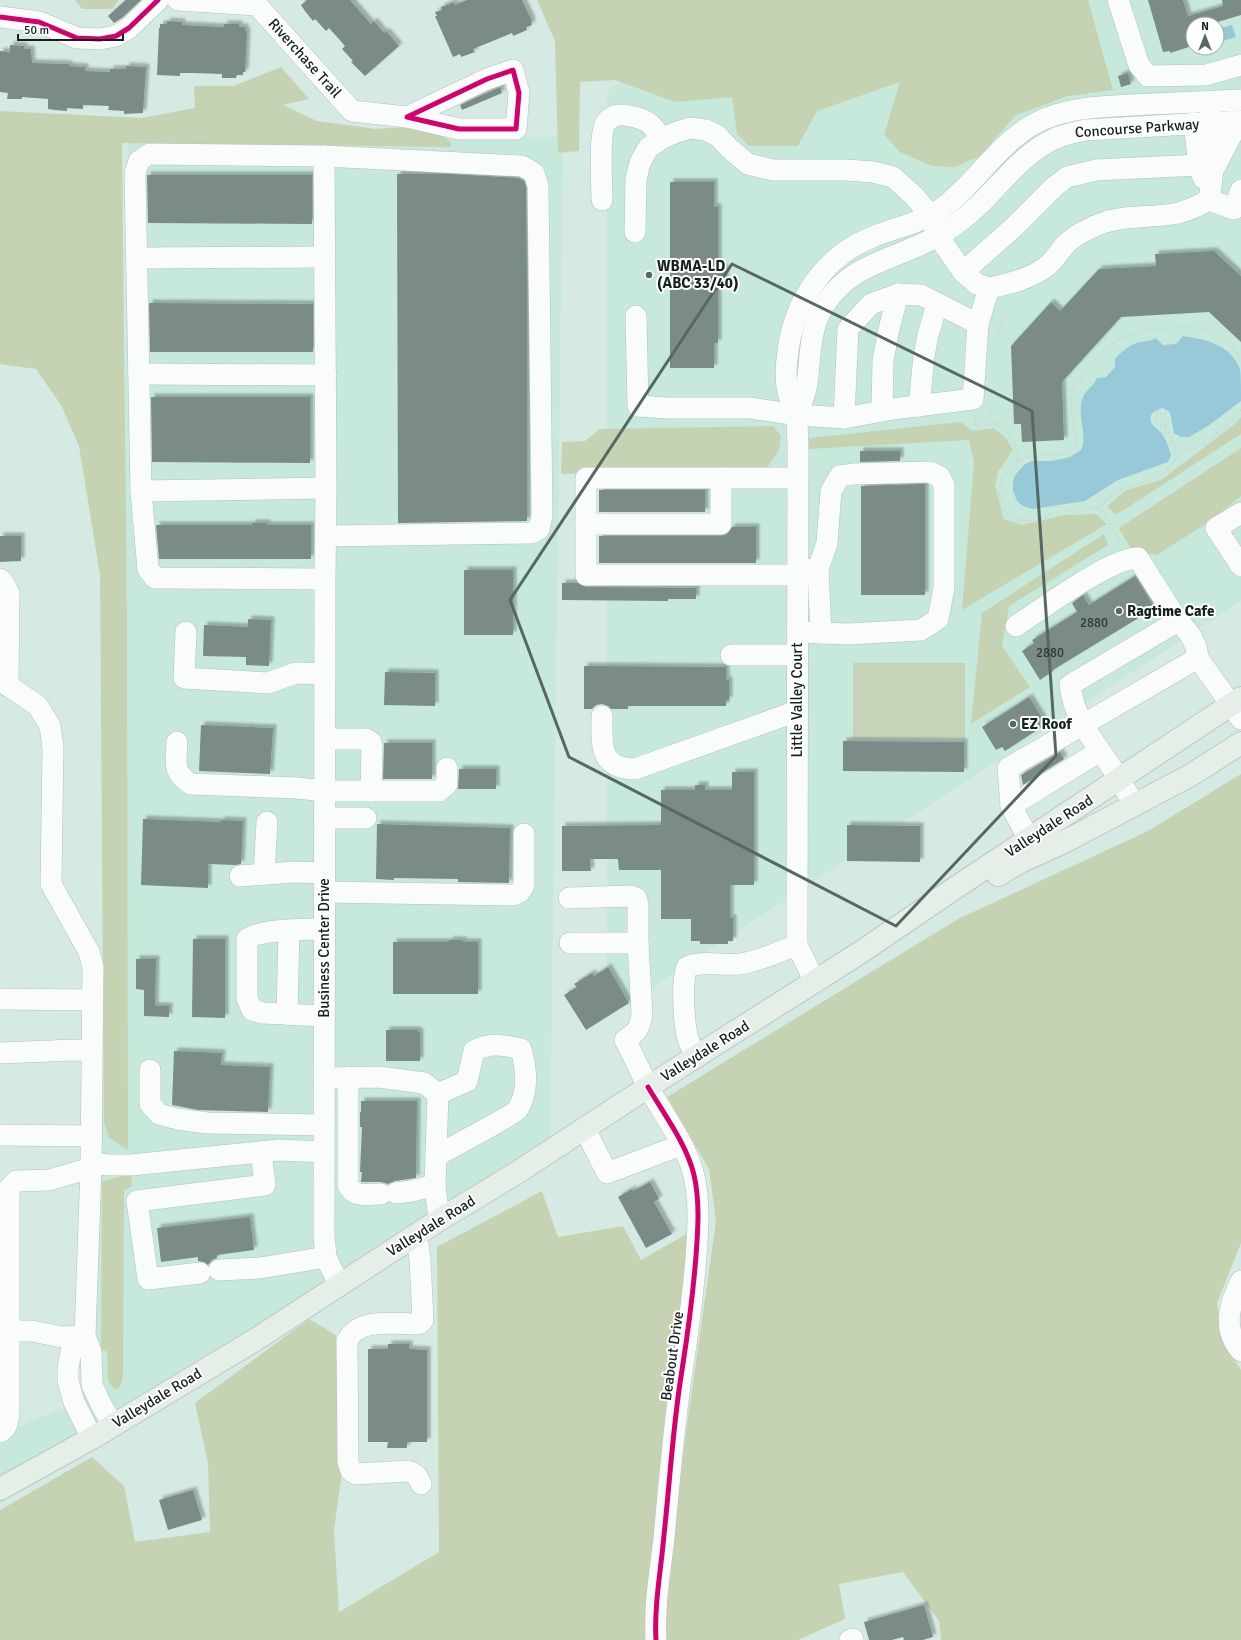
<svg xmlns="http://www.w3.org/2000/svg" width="1241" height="1640" viewBox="0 0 1241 1640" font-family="Signika,sans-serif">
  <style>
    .built { fill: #c6e9dc; fill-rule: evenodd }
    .green { fill: #c7d3b9 }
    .forest { fill: #c6d3b3 }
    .water { fill: #97c9d8 }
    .building { fill: #7a8b88; filter: url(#shadow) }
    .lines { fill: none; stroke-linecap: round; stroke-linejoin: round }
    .minor-casing { stroke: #b1c2bc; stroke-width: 22 }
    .major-casing { stroke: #bcc7c3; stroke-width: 24 }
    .path { stroke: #ccd1cf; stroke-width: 2.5; stroke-dasharray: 1 3; stroke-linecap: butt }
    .minor { stroke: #f9fcfb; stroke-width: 21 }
    .major { stroke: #e5eee7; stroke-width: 22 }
    .cycleway-casing { stroke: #fff; stroke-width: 8 }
    .cycleway { stroke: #d6006c; stroke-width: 5 }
    .marked { fill: none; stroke: #576862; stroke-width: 3; stroke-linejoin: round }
    .poi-dot { fill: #576862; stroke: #fff; stroke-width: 1.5 }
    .labels { text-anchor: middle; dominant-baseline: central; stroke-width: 4; stroke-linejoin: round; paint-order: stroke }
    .number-label { font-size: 13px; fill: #2d3c38 }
    .street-label { font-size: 15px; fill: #13221d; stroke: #fff }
    .poi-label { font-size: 15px; font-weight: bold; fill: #13221d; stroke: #fff; text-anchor: start }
  </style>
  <defs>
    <filter id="shadow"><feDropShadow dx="3.5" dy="-3.5" stdDeviation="1" flood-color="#0004"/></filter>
  </defs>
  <rect width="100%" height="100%" fill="#d5eae2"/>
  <g class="built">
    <path d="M 747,0 L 1241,0 L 1241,601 L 607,1017 L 607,91 ZM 1193,24 L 1217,24 L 1217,48 L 1193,48 Z"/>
    <polygon points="128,137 563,137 550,1151 445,1221 0,1504 0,1434 80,1401 124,497"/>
  </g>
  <rect class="green" x="853" y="663" width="112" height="76"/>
  <g class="forest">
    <polygon points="75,0 119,0 112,9 82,9"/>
    <polygon points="537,0 1088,0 1113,90 1068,96 1016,115 980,156 955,167 932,166 900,152 884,135 900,82 817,111 798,146 749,146 737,134 732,97 675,102 615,80 580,82 579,151 558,153 555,41"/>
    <polygon points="281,67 309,99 283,105 317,121 376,129 406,127 439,134 451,142 451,147 122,143 127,621 128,1150 109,1138 104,1122 100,575 79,446 61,405 36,369 0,364 0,111 142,118 195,108 194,86 233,86"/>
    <polygon points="1241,417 1241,434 1116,515 1107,506 1127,490 1161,480 1235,424"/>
    <polygon points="961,422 972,431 994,428 1007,439 1013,450 998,472 995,486 1004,519 1021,525 1065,515 1096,514 1107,524 962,610 974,463 969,440 809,449 809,438"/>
    <polygon points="773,426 781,436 779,450 767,468 561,474 562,442 585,441 600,429"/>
    <polygon points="1241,448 1241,496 1212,520 1157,555 1132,551 1119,528"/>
    <polygon points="1104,534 1108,545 1009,606 1002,646 1030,687 971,724 982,613"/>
    <polygon points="1241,774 1241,1243 1217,1303 1223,1343 1241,1370 1241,1640 941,1640 939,1621 903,1572 839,1584 845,1619 798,1640 663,1640 661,1608 716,1221 709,1169 667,1097 958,919 1148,831"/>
    <polygon points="131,1173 132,1186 124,1190 123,1376 120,1387 115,1390 108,1381 107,1351 101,1351 102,1182"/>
    <polygon points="542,1191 558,1237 623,1226 641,1260 690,1232 645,1608 645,1640 0,1640 0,1510 92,1457 124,1486 135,1542 210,1532 208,1463 195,1403 309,1319 336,1335 341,1479 334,1530 339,1612 439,1552 437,1247"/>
  </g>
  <g class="water">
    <polygon points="1232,25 1236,37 1217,43 1217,29"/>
    <path d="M 1183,336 C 1207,340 1230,344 1240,369 C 1241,376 1241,393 1241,401 L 1208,426 L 1189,437 L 1181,437 L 1174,433 L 1170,412 L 1162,408 L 1152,413 C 1147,425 1156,426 1162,434 C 1167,441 1169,448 1171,456 L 1168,462 L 1118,480 L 1085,501 L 1033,509 L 1023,506 L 1017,501 L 1013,491 L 1013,482 L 1015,475 L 1025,464 L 1032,461 L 1052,461 L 1070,457 L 1081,450 C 1088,434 1077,417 1082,400 C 1084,390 1094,387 1097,378 L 1106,377 L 1115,367 L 1115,359 C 1120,353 1127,347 1134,344 C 1141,341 1149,342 1156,338 L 1163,345 L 1176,344 Z"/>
  </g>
  <g class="building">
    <polygon points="126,0 141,0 122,18 114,23 108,16"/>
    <polygon points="307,0 350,0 371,24 374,21 384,33 386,31 399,46 365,76 351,62 353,61 342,49 345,46 329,28 326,31 315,19 313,21 305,11 301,5"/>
    <polygon points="467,0 522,0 532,21 531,21 532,25 526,27 527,30 513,36 512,33 473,49 475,52 461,57 460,54 453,57 435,16 437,16 435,12 442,10 441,7 454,2 455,5"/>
    <polygon points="1148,0 1183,0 1188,16 1223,6 1222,0 1241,0 1241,15 1211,24 1193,24 1193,44 1188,45 1189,47 1170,53 1170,51 1163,52"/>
    <polygon points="167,21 182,22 182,25 224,27 224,24 239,24 239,27 245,27 245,31 247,31 245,72 243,72 243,75 237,75 236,78 222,78 222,74 194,73 180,73 180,76 157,75 159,28 160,28 160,24 167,24"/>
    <polygon points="10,45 24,46 24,49 31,49 32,63 69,64 69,66 85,67 85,71 110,72 110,69 126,69 126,66 146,67 143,113 124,114 124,111 108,110 109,106 83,105 83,109 67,108 67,111 55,110 48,109 48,99 22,97 22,99 7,99 8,93 0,92 0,51 10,52"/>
    <polygon points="1128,73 1131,84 1121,87 1118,76"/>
    <polygon points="500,87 502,93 462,110 460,105"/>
    <polygon points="397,174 449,174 518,178 524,181 526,188 527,287 527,521 398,523"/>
    <polygon points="147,175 312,175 312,224 148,223"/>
    <polygon points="670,182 714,182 714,207 718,207 718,265 723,265 723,268 725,268 725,282 723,282 723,285 718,285 718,343 714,343 714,368 670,368"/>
    <polygon points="1214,251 1241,276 1241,342 1209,312 1121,317 1062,382 1064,440 1022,442 1021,424 1014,424 1011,346 1051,302 1060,311 1099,269 1156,266 1155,254"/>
    <polygon points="149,303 313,304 313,352 150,352"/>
    <polygon points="151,397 310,397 310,463 152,462"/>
    <polygon points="860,451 900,451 900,461 860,462"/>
    <polygon points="925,484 925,595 861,595 861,486"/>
    <rect x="599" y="490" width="106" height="22"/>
    <polygon points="252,523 267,523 267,525 311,525 311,559 159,559 156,525 252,525"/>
    <polygon points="732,527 756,527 756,563 599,563 599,536 721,536 727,534"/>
    <polygon points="0,536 21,536 21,561 0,562"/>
    <rect x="464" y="570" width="49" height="65"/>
    <polygon points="1135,576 1155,608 1053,670 1053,671 1040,680 1022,651 1034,643 1032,640 1077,612 1072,603 1083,595 1089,605"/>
    <polygon points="562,583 578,583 586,587 696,588 696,599 668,599 668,601 562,600"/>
    <polygon points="248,619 271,620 269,666 246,665 246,657 203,656 204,625 248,627"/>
    <polygon points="584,666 726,667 726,680 729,680 729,700 726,700 726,706 628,706 628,709 611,709 608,706 602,704 596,705 592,709 584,709"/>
    <polygon points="385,672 435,673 435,706 384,705"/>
    <polygon points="1029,697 1043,719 1039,722 1042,727 1005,751 1002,747 996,750 982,727"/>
    <polygon points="201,725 273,728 270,774 199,771"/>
    <polygon points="843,741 964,742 964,772 843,771"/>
    <polygon points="384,743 432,743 432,779 383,779"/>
    <polygon points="1060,752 1064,759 1023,785 1021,775"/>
    <polygon points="459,769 496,769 496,789 458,789"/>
    <polygon points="732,772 754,772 754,885 730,885 730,918 733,918 733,941 728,941 728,944 700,944 700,941 691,941 691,919 661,919 661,870 619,870 618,859 590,859 591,871 562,871 562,826 661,825 661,790 695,790 695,785 705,785 705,790 732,790"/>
    <polygon points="143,819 221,822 221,820 243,821 241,864 235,865 208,864 208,888 141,885"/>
    <polygon points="377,824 510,828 509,883 458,882 458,879 394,878 394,880 376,879"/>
    <polygon points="847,825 920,826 920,862 847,861"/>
    <polygon points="193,939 225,939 225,1018 192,1017"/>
    <polygon points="449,940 463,940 463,942 478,942 478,994 393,994 393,942 449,942"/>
    <polygon points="136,959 156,959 155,1006 169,1006 169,1017 144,1016 144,990 136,989"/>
    <polygon points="608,967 629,1003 586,1030 564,995 577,987 574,984 592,973 594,976"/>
    <polygon points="386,1030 418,1030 418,1032 420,1032 420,1061 386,1061"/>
    <polygon points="174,1051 222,1053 221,1065 270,1067 268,1112 198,1110 172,1105"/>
    <polygon points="361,1101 417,1101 416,1178 395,1181 388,1184 381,1182 361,1182 362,1172 360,1172 362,1127 360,1127 360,1112 361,1112"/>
    <polygon points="650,1182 659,1199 654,1202 672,1234 646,1248 618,1197 632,1189 633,1191"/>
    <polygon points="250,1217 254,1250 217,1255 217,1258 212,1260 208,1265 204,1262 198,1261 198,1257 161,1262 157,1228"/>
    <polygon points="388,1344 409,1344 409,1349 427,1350 427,1442 407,1442 407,1448 387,1448 388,1442 368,1442 368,1349 388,1349"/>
    <polygon points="193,1490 202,1520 168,1530 159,1500"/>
    <polygon points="924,1605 933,1637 923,1640 904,1640 903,1637 892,1640 869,1640 864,1622"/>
  </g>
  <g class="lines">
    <defs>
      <g id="minor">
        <polyline points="178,0 257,5 352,111 407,117"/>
        <polyline points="1118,0 1139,65 1148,76 1206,75 1241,65"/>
        <polyline points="0,17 39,22 77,38 100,39 116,36 129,28 158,0"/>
        <polygon points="513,70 519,93 516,129 459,129 407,117 487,79"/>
        <polyline points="1194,123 1199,165 1203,178"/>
        <polyline points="324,156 522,166 534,173 538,186 542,516 539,529 531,533 326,536"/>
        <polyline points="1215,167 1239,121"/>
        <path d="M 602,200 C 602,184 598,131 607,121 C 614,114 621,114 630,116 C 647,119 653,124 661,139"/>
        <path d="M 1209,200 C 1214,168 1216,140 1210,109"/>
        <polyline points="635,232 636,179 640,163 648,148 661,139 677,132 690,128 706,130 718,136 729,148 748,164 773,170 846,170 873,172 893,177 914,196 930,215 938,236 963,272 1013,228 1054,187 1067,177 1096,170 1199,165"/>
        <polyline points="137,258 325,257"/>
        <path d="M 989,288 C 1009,284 1029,279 1046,267 C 1054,261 1059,251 1066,244 C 1075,235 1091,227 1103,223 C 1125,215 1149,218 1173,214 C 1186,212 1198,206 1209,200 L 1234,209 L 1241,190"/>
        <polyline points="636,316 638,406 668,408 750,408 798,415 844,418 893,409 973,399 978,324 989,288 977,284 963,272"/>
        <polyline points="139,374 326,375"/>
        <polyline points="919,406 924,356 928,335 937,304"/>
        <polyline points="882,411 883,361 888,333 898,294"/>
        <path d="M 798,415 C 795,407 790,400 788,392 C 785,379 786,364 788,351 C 794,303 822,259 868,239 C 892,228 919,224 941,209 C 979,182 1002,135 1047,118 C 1075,107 1102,107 1131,105 C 1168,103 1204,102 1241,100"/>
        <polyline points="844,418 848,329 871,304 898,294 921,295 978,324"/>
        <polyline points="798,478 586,478 586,575 798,575"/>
        <polyline points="141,491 326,488"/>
        <polyline points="1241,513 1216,528 1241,566"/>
        <polyline points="586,524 721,524 721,478"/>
        <polyline points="818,569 821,633"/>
        <polyline points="0,579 3,582 9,593 8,686"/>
        <polyline points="325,579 155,578 148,569 141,491 135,173 139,161 149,154 324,156 326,488 325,579 324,1236 326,1257 339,1285"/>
        <path d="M 1016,626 C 1042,609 1110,558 1138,558 L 1178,621"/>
        <polyline points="186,632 184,678 268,683 296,673 325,674"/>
        <polyline points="797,632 848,634 921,630 938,619 944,588 944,485 940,477 930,472 854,474 840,476 831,491 827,543 818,569 798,570"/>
        <polyline points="731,655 797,655"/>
        <polyline points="0,680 38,706 50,726 53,748 51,884 89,952 93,967 91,1168 85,1336 62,1337 32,1331 0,1331"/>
        <path d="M 602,716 C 602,744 598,768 635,769 L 797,711"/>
        <polyline points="325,739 366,739 371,742 372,746 371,791"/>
        <path d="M 177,742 C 176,763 172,772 191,784 L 297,788 L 325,791 L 439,791 L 447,784 L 447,768"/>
        <path d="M 1134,804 C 1126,790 1117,776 1108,762 C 1091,738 1073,715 1070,685 L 1178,621 C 1189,631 1197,642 1198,658"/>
        <polyline points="1011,806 1100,751"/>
        <polyline points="324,818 366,818"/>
        <polyline points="1037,854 1011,806 1008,768 1198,658 1241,719"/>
        <polyline points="264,874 267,822"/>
        <polyline points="240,876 294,872 324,873"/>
        <polyline points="324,892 513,895 520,892 524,885 524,834"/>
        <path d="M 569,898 L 631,896 L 636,898 L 638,904 L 638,943 L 642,1014 C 640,1029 637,1032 625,1040 C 634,1056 640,1072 649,1088 C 663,1115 687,1145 694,1176 C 700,1203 698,1230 696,1257 C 693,1295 688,1333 682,1371 C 674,1426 669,1482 664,1538 C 660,1572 654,1606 656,1640"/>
        <polyline points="570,943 638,943"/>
        <path d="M 815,982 L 797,945 L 798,448 C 798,437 796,425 798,414 C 800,404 806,394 807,383 C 811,355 809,328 825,304 C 852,263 894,260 934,238 C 951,229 968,216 982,202 C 1005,179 1024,153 1054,139 C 1064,134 1075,132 1086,130 L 1241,121"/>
        <polyline points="0,999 92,1000"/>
        <polyline points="287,1014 289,931"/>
        <path d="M 324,1016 L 263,1013 L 252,1010 L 247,998 L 247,939 C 262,929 305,929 324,929"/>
        <polyline points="0,1053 74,1050 91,1051"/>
        <path d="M 696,1057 C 693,1051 690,1045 688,1039 C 684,1024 681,982 687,967 C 700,960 724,966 740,964 C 759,961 779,952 797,945"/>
        <polyline points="150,1070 150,1104 159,1114 177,1119 207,1123 324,1125"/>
        <path d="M 348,1077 L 348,1185 C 354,1198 367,1194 381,1194"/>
        <polyline points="324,1078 379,1077 424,1083 438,1094 435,1185 439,1220"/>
        <polyline points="585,1129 607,1173 681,1145"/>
        <polyline points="0,1135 92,1136"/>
        <path d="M 436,1156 C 447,1150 515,1114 518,1109 C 529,1091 526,1067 521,1049 C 504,1045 490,1042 474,1051 L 467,1081 L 438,1094"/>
        <polyline points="91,1163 109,1165 131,1165 279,1150 324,1152"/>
        <polyline points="396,1193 412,1191 435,1185"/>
        <path d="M 417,1235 L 420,1260 L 423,1320 L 420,1323 L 416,1324 C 393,1324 359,1317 347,1341 L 348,1462 L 351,1471 L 356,1474 L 408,1471 C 416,1474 418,1476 421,1484"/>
        <polyline points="219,1270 260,1268 326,1257"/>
        <polyline points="200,1273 148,1279 137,1201 265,1185 261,1152"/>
        <path d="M 1241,1281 C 1229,1305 1222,1329 1241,1351"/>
        <path d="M 0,1432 C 8,1428 8,1421 9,1412 L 9,1189 L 16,1181 L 49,1180 L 91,1168"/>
        <polyline points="92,1438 74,1402 68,1381 68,1368 71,1351 85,1336 91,1352 92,1385 102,1406 113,1425"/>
        <polyline points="850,1640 853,1639"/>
      </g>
      <g id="major">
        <polyline points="998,875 1020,862 1064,842 1191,775 1241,743"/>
        <polyline points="0,1489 92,1438 255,1340 439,1220 515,1174 648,1087 858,954 958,886 1241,698"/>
      </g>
    </defs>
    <use href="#minor" class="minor-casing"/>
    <use href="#major" class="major-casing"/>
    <g class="path">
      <polyline points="996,339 1001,322 1021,300 1022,297"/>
      <polyline points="989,406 990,415 995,424 1014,419"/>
      <path d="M 975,416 L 976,427 L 995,424 C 1008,434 1017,442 1018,460 C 1001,472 992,495 1007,513 C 1010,517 1014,519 1020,520 C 1036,523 1052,512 1068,510 C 1078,508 1088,511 1098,507 L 1108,518 L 1120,546"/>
      <path d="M 1165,427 L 1155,423 L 1156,415 L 1159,413 L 1166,415 L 1165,427 L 1175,447 L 1192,450 C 1211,441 1228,426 1241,410"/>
      <polyline points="1175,459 1187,449"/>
      <polyline points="1018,460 1038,455 1066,454 1071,451 1076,444 1071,408 1071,390 1108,346 1117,340 1147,330 1186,327 1198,328 1209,331 1228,341 1241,360"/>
      <path d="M 1098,507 C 1105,501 1111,494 1120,490 C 1142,480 1179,480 1175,447"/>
    </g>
    <use href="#minor" class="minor"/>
    <use href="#major" class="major"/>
    <defs>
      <g id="cycleway">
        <polyline points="0,17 39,22 77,38 100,39 116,36 129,28 158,0"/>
        <polygon points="513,70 519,93 516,129 459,129 407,117 487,79"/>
        <path d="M 648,1087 C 664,1114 687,1145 694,1175 C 700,1201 698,1229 696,1256 C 693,1294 688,1332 682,1370 C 673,1424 670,1480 664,1535 C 661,1570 654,1605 656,1640"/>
      </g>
    </defs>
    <use href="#cycleway" class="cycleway-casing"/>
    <use href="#cycleway" class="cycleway"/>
  </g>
  <path class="marked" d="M 732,264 L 1032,411 L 1056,756 L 896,926 L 569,757 L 510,600 Z"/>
  <g class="poi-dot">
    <circle cx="649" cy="275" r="4"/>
    <circle cx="1119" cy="611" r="4"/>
    <circle cx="1013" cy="724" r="4"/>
  </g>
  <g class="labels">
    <g class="number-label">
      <text x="1094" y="623">2880</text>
      <text x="1050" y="653">2880</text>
    </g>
    <g class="street-label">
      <text transform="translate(305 58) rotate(48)">Riverchase Trail</text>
      <text transform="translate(1137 128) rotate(-4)">Concourse Parkway</text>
      <text transform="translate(797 700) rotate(-90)">Little Valley Court</text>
      <text transform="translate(1049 826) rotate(-33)">Valleydale Road</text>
      <text transform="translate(324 948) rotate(-90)">Business Center Drive</text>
      <text transform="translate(705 1051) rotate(-32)">Valleydale Road</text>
      <text transform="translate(431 1226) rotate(-32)">Valleydale Road</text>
      <text transform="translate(672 1356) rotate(-82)">Beabout Drive</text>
      <text transform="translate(157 1398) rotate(-31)">Valleydale Road</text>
    </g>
    <g class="poi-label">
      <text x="657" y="266">WBMA-LD<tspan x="657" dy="17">(ABC 33/40)</tspan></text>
      <text x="1127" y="611">Ragtime Cafe</text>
      <text x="1021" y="724">EZ Roof</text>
    </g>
  </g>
  <g transform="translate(1205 36)"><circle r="19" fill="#ffffff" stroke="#a1a7a5"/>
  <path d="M0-3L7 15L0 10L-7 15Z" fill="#576862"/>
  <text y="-6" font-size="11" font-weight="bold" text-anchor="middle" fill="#13221d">N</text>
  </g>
  <path d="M18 34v6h105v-6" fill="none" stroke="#13221d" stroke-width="2"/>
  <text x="24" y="34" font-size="12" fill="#13221d" stroke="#ffffff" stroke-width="3" paint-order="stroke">50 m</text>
</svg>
